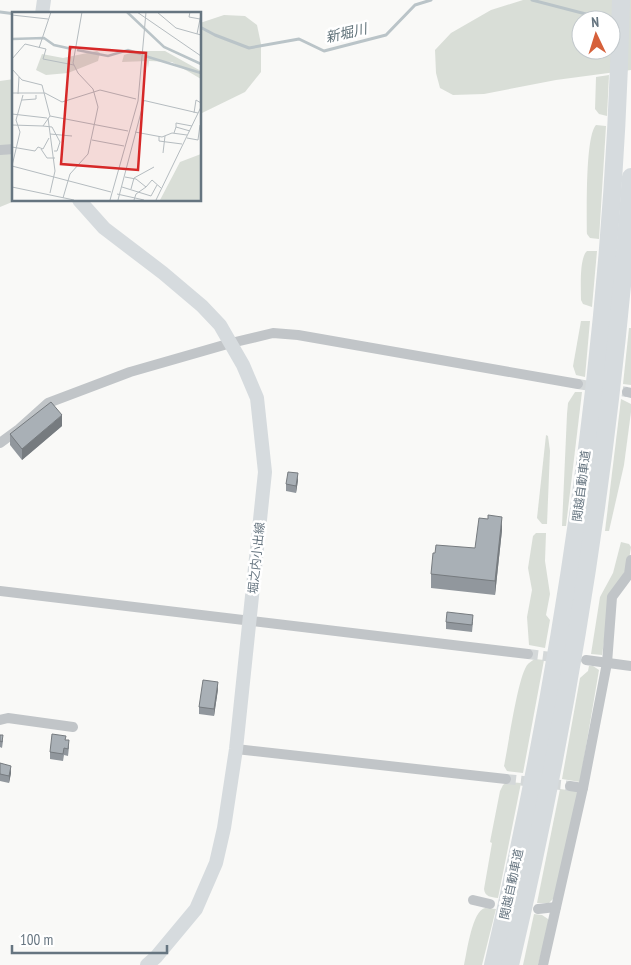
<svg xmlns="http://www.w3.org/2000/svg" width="631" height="965" viewBox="0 0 631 965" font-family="'PT Sans Narrow','Noto Sans JP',sans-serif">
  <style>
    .green { fill: #d9ded7; fill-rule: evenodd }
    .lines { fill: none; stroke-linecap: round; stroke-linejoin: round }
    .stream { stroke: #bac4c8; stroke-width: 3 }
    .street-tunnel { stroke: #d4d8d9; stroke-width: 10; stroke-dasharray: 10 5; stroke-linecap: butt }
    .street { stroke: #c1c5c8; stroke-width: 10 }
    .secondary { stroke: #d6dbde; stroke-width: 14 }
    .highway { stroke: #d6dbde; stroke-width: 18 }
    .wall { fill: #91979d }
    .shaded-wall { fill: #767b7f }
    .building { fill: #a9b0b6; stroke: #767b7f }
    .labels { text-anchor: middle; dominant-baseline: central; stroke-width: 5; stroke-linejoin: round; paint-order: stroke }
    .street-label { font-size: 12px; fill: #667580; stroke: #fff }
    .water-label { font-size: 14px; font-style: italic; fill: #61737a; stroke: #fff }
    .inset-river { fill: none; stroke: #bac4c8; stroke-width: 2.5 }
    .inset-road { fill: none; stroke: #b5bcc0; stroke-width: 1 }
    .view { fill: #d62828; fill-opacity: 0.15; stroke: #d62828; stroke-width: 2.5 }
    .inset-edge { fill: none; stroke: #667580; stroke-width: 2.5 }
  </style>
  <rect width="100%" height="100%" fill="#f9f9f7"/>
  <g class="green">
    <path d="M 523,0 L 631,0 L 631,70 L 556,80 L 484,94 L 453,95 L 440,88 L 436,73 L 435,50 L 451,33 L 491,10 ZM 581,20 L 611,20 L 611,50 L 581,50 Z"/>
    <polygon points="224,15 245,16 257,25 261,44 261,72 245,92 200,114 200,23"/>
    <polygon points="609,75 607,116 599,114 595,109 596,77"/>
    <polygon points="14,79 14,200 17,200 0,207 0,81"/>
    <path d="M 596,125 L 606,126 L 599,239 L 590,238 L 587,234 C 587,213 585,137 596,125 Z"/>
    <path d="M 587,251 L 597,251 L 592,307 L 583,304 L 581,300 C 581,289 579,258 587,251 Z"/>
    <polygon points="581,321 590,321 585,377 576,375 573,366"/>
    <polygon points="629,328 631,328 631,385 623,384"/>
    <polygon points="575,392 582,392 566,526 562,526 567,414 568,403"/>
    <polygon points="621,399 631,404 631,412 624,465 609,531 605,531"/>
    <polygon points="546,435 548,436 550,451 547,524 542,524 537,518"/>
    <polygon points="536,533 546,533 545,561 550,594 546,615 550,620 545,648 529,645 527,617 532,590 528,568 533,536"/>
    <polygon points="621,542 629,544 631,547 628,566 611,596 602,655 591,654 600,597 613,573"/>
    <path d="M 535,659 L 544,660 L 523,773 L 507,771 L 504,766 C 508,748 518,674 528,664 C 529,663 533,660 535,659 Z"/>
    <polygon points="589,666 593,666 599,670 580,782 562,779 580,678 588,671"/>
    <path d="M 507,782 L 521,783 L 498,898 C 491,897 485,897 484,889 L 492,843 L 490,842 L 500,791 L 503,785 Z"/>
    <polygon points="560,789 575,791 578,793 555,897 549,903 537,903"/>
    <path d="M 485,908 L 496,909 L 482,965 L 464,965 C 467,952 472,911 485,908 Z"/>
    <polygon points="534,914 542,915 548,919 549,922 538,965 523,965"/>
  </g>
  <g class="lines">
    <g class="stream">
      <polyline points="532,0 609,20"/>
      <polyline points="0,12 16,14"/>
      <polyline points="169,14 176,14"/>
      <polyline points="200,27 215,35 249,48 299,39 324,51 386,35 415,5 431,0"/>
    </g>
    <g class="street-tunnel">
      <polyline points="578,384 627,392"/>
      <polyline points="528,654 560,658"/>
      <polyline points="506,779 570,786"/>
    </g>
    <g class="street">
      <polyline points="0,150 14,149"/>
      <polyline points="627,392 631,393"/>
      <polyline points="0,443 19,429 48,403 130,372 231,343 273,333 298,335 578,384"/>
      <polyline points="0,591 528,654"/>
      <polyline points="586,660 631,666"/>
      <polyline points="0,720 8,718 73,727"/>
      <polyline points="236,749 506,779"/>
      <polyline points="570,786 583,788"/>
      <polyline points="473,900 490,904"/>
      <polyline points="538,909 556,907"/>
      <polyline points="543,965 583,788 607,663 612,597 629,574 631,560"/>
    </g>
    <g class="secondary">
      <polyline points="42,14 44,0"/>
      <polyline points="79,200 104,228 163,273 202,306 220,325 243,365 257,398 265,472 236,749 224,828 216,863 196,909 156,957 147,965"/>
    </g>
    <g class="highway">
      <path d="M 493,965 C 567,649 614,325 621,0"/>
      <path d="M 510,965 C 571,707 612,442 631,177"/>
    </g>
  </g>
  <g class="wall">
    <polygon points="62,426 22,460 10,445 10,434"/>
    <polygon points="298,480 296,493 286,491 286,484"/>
    <polygon points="502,530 495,595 431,588 431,574 475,548"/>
    <polygon points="446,622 473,622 472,632 446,629"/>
    <polygon points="218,689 214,716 199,714 199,707"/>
    <polygon points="0,735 3,741 2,748 0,747"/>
    <polygon points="66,740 69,747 68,756 64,755 63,761 50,759 50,752"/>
    <polygon points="0,763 11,773 9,783 0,781"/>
  </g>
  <g class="shaded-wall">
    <polygon points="62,415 62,426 22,460 22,449"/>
    <polygon points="298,473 298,480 296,493 296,486"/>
    <polygon points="502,517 502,530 495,595 495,581"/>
    <polygon points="218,682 218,689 214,716 214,709"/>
    <polygon points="11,766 11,773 9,783 9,776"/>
  </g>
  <g class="building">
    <polygon points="51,402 62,415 22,449 10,434"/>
    <polygon points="288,472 298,473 296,486 286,484"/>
    <polygon points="488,515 502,517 495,581 431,574 433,553 435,553 436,545 475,548 479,518 488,519"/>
    <polygon points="447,612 473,615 472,625 446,622"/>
    <polygon points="203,680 218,682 214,709 199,707"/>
    <polygon points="52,734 66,736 65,740 69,740 68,749 64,748 63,754 50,752"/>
    <polygon points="0,735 3,735 2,742 0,741"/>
    <polygon points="0,763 11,766 9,776 0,774"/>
  </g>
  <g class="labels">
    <g class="street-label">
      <text transform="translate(581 486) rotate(-83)">関越自動車道</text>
      <text transform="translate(256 558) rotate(-84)">堀之内小出線</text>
      <text transform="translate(511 884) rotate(-78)">関越自動車道</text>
    </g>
    <g class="water-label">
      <text transform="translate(346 33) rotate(-13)">新堀川</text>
    </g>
  </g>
  <g transform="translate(12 12)">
    <rect width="189" height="189" fill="#f9f9f7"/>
    <path d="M 85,39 L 88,41 L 86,49 L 56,61 L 34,63 L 24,58 L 30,42 L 51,46 ZM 124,39 L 153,39 L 189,59 L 189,67 L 160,50 L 137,49 L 136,56 L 135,49 L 110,50 L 112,43 ZM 189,142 L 189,188 L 148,188 L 168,150 Z" fill="#d9ded7"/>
    <path class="inset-river" d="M 115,0 L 152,35 L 189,52M 0,27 L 32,26 L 42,33 L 60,37M 65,38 L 96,44 L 116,38 L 129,42M 133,44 L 189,61"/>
    <path class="inset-road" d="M 125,0 L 189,44M 145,0 L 164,16 L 189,23M 178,0 L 177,5 L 188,7M 0,3 L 36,7M 185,22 L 189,2M 27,36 L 39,0M 0,47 L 13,32 L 34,37 L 31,47 L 62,53M 0,57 L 10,68 L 30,73 L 38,104M 0,81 L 33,81 L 50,90 L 88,78 L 124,87M 6,82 L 7,65M 10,88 L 24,87 L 24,83M 130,88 L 186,101M 182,101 L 184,88 L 189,91M 0,102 L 35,106M 36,106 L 43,159 L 38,181M 0,113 L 31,114 L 38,104 L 116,119M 31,114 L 40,115 L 48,130 L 45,139 L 42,139M 164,115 L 164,111 L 180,114M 123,120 L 150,125 L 160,121 L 175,123M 162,121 L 164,115 L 178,119M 38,122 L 60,124M 147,124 L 147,129 L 170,132M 175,126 L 186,128 L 188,113M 80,128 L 112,134M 0,135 L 23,139 L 26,135 L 31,137 L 37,126M 29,137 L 35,146 L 43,146M 151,141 L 153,124M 0,154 L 99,180M 0,154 L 8,120 L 4,108 L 11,83M 113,165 L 124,167 L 134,175 L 124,182 L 122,188M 0,175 L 62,188M 110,175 L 139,184 L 145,173M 134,175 L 140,168 L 149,176M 119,177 L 122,166 L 142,155M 105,182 L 132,188M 51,186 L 58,162 L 76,142 L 86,95 L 81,77 L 66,61 L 61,51 L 70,0M 98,188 L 126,89 L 134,0M 106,188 L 132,89M 144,188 L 189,95"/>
    <path class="view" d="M 58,35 L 134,41 L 126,158 L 49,152 Z"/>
    <rect width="189" height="189" class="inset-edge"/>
  </g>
  <g transform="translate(596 35) rotate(356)"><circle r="24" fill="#ffffff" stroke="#c2c8cc"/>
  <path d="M0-4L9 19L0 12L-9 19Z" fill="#d6603a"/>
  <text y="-8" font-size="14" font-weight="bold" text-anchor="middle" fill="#667580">N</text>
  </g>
  <path d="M12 945v8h155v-8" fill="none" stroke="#667580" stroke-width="2.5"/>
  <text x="20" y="945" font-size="15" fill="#667580" stroke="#ffffff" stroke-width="4" paint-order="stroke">100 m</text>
</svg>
